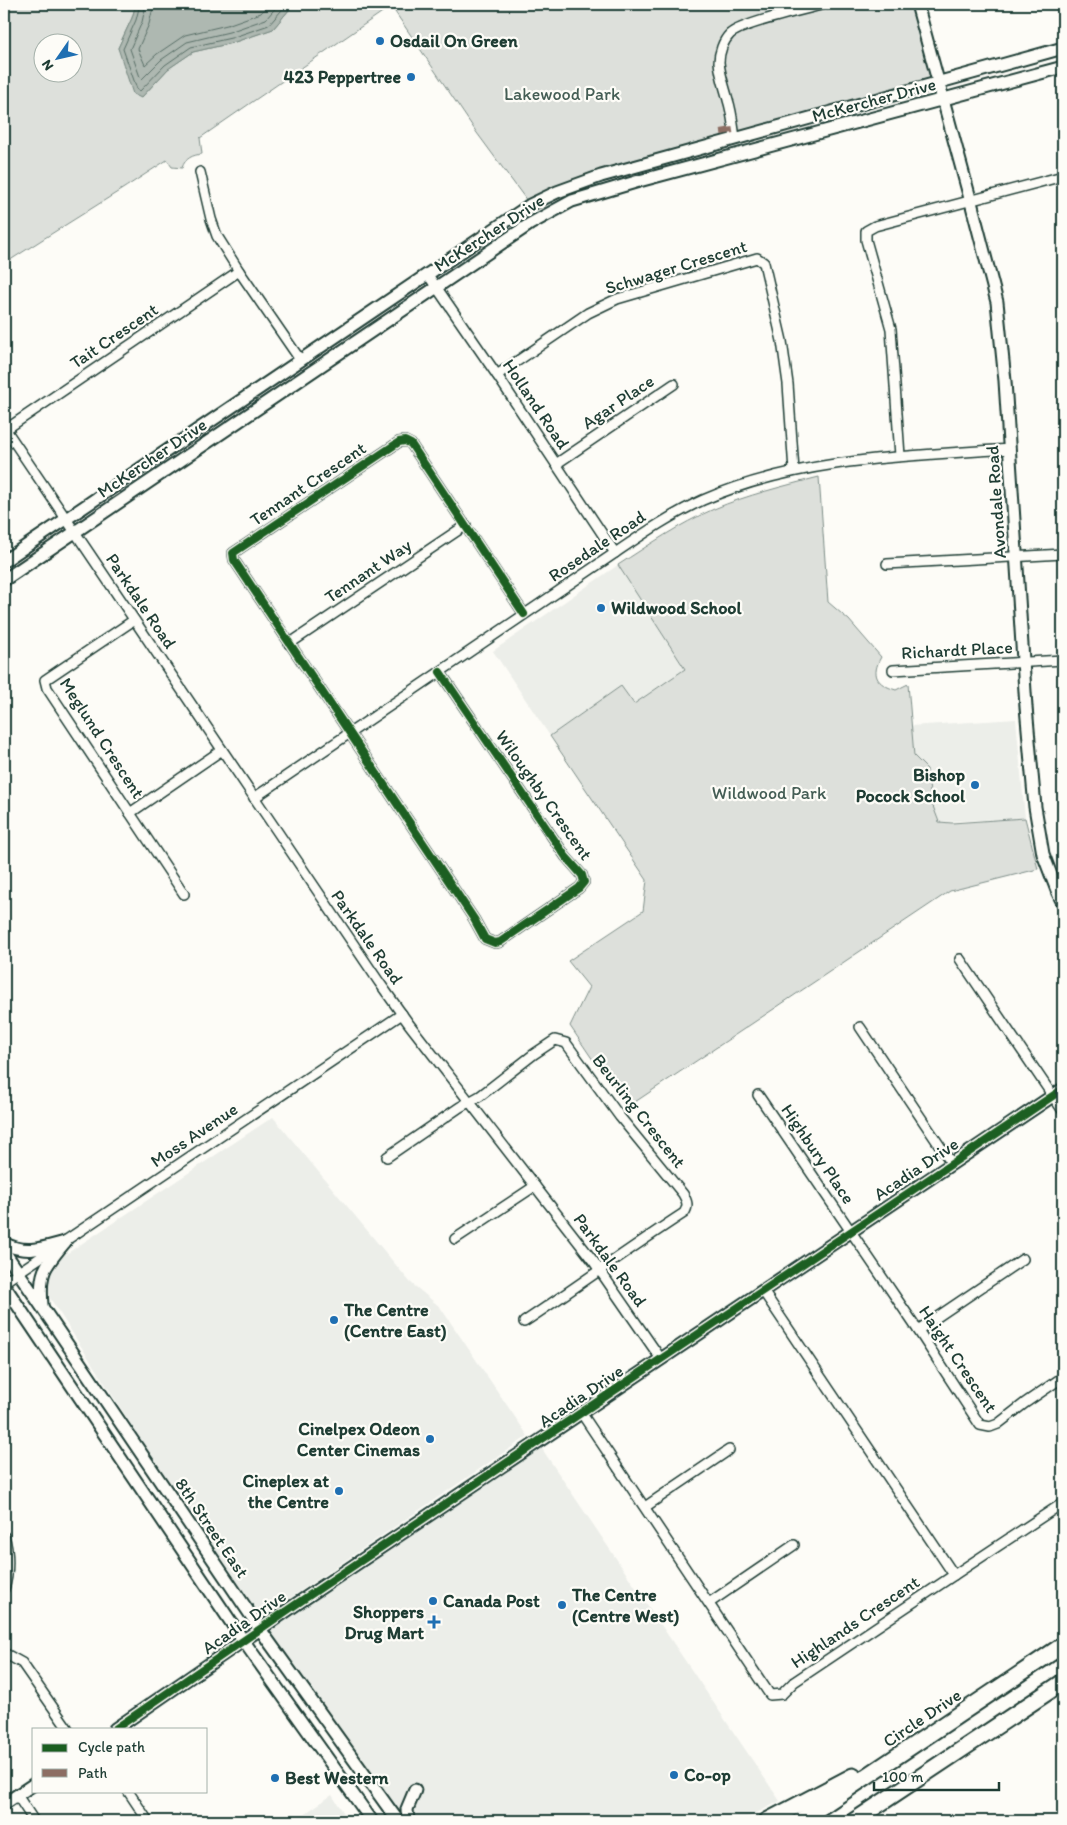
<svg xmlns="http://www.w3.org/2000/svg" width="1067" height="1825" viewBox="0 0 1067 1825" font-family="Itim,sans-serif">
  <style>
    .built { fill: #eceee9 }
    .green { fill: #dde0db; stroke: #7e8e88; fill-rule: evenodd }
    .water { fill: #aeb8b1; stroke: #75877f }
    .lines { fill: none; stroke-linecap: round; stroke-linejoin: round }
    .shore { stroke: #586e66; stroke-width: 1 }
    .street-casing { stroke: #1f3d34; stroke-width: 12 }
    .secondary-casing { stroke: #1f3d34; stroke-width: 15 }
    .highway-casing { stroke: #1f3d34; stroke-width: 19 }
    .street { stroke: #fdfcf7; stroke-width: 9 }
    .secondary { stroke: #fdfcf7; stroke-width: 11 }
    .highway { stroke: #fdfcf7; stroke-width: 15 }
    .quiet { stroke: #8d6e63; stroke-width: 6; stroke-dasharray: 12 6; stroke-linecap: butt }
    .cycleway-casing { stroke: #fdfcf7; stroke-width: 11 }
    .cycleway { stroke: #1b5e20; stroke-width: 8 }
    .poi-dot { fill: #1f6fb2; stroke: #fdfcf7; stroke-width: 2 }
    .labels { text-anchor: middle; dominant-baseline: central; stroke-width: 4.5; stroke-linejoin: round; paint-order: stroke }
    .poi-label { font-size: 18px; font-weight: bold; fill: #1f3d34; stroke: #fdfcf7; text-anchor: start }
    .park-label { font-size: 18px; fill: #455e55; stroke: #fdfcf7 }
    .street-label { font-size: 18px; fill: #1f3d34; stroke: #fdfcf7 }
  </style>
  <rect width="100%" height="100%" fill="#fdfcf7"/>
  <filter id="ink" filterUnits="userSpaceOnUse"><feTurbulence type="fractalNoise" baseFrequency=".02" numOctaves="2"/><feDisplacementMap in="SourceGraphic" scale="10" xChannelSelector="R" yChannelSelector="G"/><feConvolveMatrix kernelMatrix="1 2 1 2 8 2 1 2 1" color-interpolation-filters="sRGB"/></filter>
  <g filter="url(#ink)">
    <g class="built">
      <polygon points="618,565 685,669 634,704 621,687 550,736 493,651"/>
      <polygon points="1016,719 1025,818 939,822 931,801 927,769 914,756 910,726"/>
      <polygon points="273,1117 410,1282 440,1307 528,1436 255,1622 251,1611 48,1295 46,1281 57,1260"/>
      <polygon points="538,1443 780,1801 741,1821 400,1821 260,1629"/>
      <polygon points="332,1795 349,1821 294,1821"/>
    </g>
    <g class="green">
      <path d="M 4,4 L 136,4 L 132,18 L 118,48 L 141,98 L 168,69 L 193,52 L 232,43 L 273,29 L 294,4 L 917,4 L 938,82 L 601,176 L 530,205 L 477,133 L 391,6 L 200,138 L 202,154 C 193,155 185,158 182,168 L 172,167 L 167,160 C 113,196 58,229 4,264 ZM 42,42 L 72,42 L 72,72 L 42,72 Z"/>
      <path d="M 819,477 L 828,602 L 849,620 L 881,657 C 871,675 876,684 896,690 L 908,684 L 914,756 L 927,769 L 931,801 L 939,822 L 952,823 L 1025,818 L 1038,869 L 950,891 L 629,1106 L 591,1057 L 570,1026 L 589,987 L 568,961 L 643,911 L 647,880 L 550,736 L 621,686 L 634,704 L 685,669 L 618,565 C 649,545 679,524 714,509 C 747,495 784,486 819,477 Z"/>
    </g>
    <polygon class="water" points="136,4 294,4 273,29 232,43 193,52 168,69 141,98 133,94 118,48 132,18"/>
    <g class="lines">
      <g class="shore">
        <polyline points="140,4 136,20 123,49 137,89 140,91 165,65 191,47 231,38 269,25 287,4"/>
        <polyline points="146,4 142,22 130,49 140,77 142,79 161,60 187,42 229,32 266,19 279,4"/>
        <polyline points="154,4 149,24 138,49 145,65 157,54 185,35 227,25 261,13 269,4"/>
      </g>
      <defs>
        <g id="street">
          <path d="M 735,138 C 733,125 732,112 728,100 C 725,88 720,75 719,62 C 719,53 723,41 730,34 C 742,23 806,9 825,4"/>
          <polyline points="200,172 211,219 217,236 239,271"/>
          <polyline points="428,275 497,375 615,553"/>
          <polyline points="497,375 588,313 617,299 757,258 764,263 782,341 788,384 794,471"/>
          <polyline points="4,427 379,982 409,1024 594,1262 661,1359"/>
          <polyline points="5,430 239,271 301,361"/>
          <polyline points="900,456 891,329 866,240 866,231 875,226 1063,176"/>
          <polyline points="556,464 674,384"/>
          <polyline points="887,564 1063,554"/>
          <polyline points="134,620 45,680 47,688 130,813 222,750"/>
          <polyline points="289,644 466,525"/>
          <polyline points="893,670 1063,660"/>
          <polyline points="440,672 566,857 582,875 584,882 579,888 500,942 495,943 485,939 474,919 234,560 233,553 399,442 405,441 411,444 524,614"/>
          <path d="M 254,798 L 615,553 C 643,534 672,514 703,500 C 800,458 906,456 1010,449"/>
          <polyline points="130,813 184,894"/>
          <polyline points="960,959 1063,1111"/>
          <polyline points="860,1027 952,1164"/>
          <polyline points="758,1095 918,1330 980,1425 990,1427 998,1424 1025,1403 1063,1377"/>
          <path d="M 387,1157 L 460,1107 L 480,1096 L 534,1054 L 555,1040 L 566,1043 L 620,1117 L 683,1194 C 687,1201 689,1206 684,1213 C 630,1248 578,1286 524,1322"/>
          <polyline points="455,1239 535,1186"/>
          <polyline points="4,1282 402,1014"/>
          <polyline points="918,1330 1023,1259"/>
          <polyline points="582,1414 770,1695 782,1694 794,1682 954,1575 763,1291"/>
          <polyline points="645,1507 729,1450"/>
          <path d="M 4,1536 C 9,1551 9,1574 4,1589"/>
          <polyline points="954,1575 1063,1503"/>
          <polyline points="709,1603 794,1545"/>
          <polyline points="4,1653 22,1663 68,1729"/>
          <polyline points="128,1791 148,1821"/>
          <polyline points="17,1795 34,1821"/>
        </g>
        <g id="secondary">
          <polyline points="917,4 971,202 997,302 1005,381 1026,707 1035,807 1043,854 1058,893 1063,903"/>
          <polyline points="4,561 530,205 557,192 601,176 1063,48"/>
          <polyline points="4,580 530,224 572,201 639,181 1063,67"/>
          <path d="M 4,1243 C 25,1255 43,1248 65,1242"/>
          <polyline points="4,1251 267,1639 398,1821"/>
          <polyline points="4,1285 243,1640 372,1821"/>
          <path d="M 42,1305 C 39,1272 44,1267 65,1242"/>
          <polyline points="115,1729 295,1605 1063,1089"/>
          <polyline points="4,1804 34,1784"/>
          <polyline points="408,1821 407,1809 415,1790"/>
        </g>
        <g id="highway">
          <polyline points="767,1821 853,1776"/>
          <polyline points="800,1821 1063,1645"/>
          <polyline points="854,1821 1063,1682"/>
        </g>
      </defs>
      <use href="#street" class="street-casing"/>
      <use href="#secondary" class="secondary-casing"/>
      <use href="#highway" class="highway-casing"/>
      <use href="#street" class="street"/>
      <use href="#secondary" class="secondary"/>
      <use href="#highway" class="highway"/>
      <polyline class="quiet" points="721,132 733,130"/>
      <defs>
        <g id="cycleway">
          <polyline points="440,672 566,857 582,875 584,882 579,888 500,942 495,943 485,939 474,919 234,560 233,553 399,442 405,441 411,444 524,614"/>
          <polyline points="115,1729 295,1605 1063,1089"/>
        </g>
      </defs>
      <use href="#cycleway" class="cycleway-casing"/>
      <use href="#cycleway" class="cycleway"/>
    </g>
  </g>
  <g class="poi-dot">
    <circle cx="380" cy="41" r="5"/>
    <circle cx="411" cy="77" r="5"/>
    <circle cx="601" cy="608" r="5"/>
    <circle cx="975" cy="785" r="5"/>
    <circle cx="334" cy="1320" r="5"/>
    <circle cx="430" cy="1439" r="5"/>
    <circle cx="339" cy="1491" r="5"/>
    <circle cx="433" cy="1601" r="5"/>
    <circle cx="562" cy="1605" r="5"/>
    <path d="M431.5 1614.5h5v5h5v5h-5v5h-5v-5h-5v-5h5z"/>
    <circle cx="674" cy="1775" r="5"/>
    <circle cx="275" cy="1778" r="5"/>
  </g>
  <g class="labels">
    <g class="poi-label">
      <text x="390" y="41">Osdail On Green</text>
      <text x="401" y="77" text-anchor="end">423 Peppertree</text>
      <text x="611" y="608">Wildwood School</text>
      <text x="965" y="775" text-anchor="end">Bishop<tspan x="965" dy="21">Pocock School</tspan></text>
      <text x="344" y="1310">The Centre<tspan x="344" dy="21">(Centre East)</tspan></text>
      <text x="420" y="1429" text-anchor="end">Cinelpex Odeon<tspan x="420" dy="21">Center Cinemas</tspan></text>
      <text x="329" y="1481" text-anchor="end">Cineplex at<tspan x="329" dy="21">the Centre</tspan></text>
      <text x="572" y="1595">The Centre<tspan x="572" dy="21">(Centre West)</tspan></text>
      <text x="443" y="1601">Canada Post</text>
      <text x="424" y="1612" text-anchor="end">Shoppers<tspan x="424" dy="21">Drug Mart</tspan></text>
      <text x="684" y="1775">Co-op</text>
      <text x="285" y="1778">Best Western</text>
    </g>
    <g class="park-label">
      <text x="562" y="94">Lakewood Park</text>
      <text x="769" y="793">Wildwood Park</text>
    </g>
    <g class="street-label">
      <text transform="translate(874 100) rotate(-15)">McKercher Drive</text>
      <text transform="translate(489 233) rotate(-33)">McKercher Drive</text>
      <text transform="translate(676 267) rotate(-17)">Schwager Crescent</text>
      <text transform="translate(114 336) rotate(-34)">Tait Crescent</text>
      <text transform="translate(618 402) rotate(-34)">Agar Place</text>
      <text transform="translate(536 404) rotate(56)">Holland Road</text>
      <text transform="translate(152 458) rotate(-34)">McKercher Drive</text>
      <text transform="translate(308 484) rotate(-34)">Tennant Crescent</text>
      <text transform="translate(996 502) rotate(-94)">Avondale Road</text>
      <text transform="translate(597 546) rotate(-34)">Rosedale Road</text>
      <text transform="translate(368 571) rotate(-34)">Tennant Way</text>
      <text transform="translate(141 601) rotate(56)">Parkdale Road</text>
      <text transform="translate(957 650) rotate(-3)">Richardt Place</text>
      <text transform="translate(102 738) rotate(57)">Meglund Crescent</text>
      <text transform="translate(544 795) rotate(55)">Wiloughby Crescent</text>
      <text transform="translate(367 937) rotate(55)">Parkdale Road</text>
      <text transform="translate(639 1111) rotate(52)">Beurling Crescent</text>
      <text transform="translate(194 1135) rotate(-34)">Moss Avenue</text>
      <text transform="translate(818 1154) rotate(56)">Highbury Place</text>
      <text transform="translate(916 1169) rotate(-34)">Acadia Drive</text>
      <text transform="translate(610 1260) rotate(54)">Parkdale Road</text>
      <text transform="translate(958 1359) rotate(56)">Haight Crescent</text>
      <text transform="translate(581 1396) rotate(-34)">Acadia Drive</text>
      <text transform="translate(212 1528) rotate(56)">8th Street East</text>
      <text transform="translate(244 1622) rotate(-35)">Acadia Drive</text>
      <text transform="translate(855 1622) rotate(-34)">Highlands Crescent</text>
      <text transform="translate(922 1718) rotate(-34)">Circle Drive</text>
    </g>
  </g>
  <rect width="1067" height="1825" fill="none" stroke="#fdfcf7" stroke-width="20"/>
  <rect x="10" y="10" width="1047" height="1805" fill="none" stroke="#1f3d34" stroke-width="2" filter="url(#ink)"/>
  <rect x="32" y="1728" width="175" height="65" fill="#fdfcf7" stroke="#a4b0a9"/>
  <rect x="42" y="1744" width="25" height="8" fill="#1b5e20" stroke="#a4b0a9"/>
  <text x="78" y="1752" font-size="15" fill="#1f3d34">Cycle path</text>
  <rect x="42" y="1769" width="25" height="8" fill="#8d6e63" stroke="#a4b0a9"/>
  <text x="78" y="1778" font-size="15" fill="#1f3d34">Path</text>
  <g transform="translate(58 58) rotate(236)"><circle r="24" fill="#fdfcf7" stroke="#a4b0a9"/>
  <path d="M0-4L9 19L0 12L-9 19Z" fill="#1f6fb2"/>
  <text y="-8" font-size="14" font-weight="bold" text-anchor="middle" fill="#1f3d34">N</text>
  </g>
  <path d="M874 1782v8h125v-8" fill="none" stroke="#1f3d34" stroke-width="2.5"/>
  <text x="882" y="1782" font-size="15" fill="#1f3d34" stroke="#fdfcf7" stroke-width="4" paint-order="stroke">100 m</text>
</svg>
